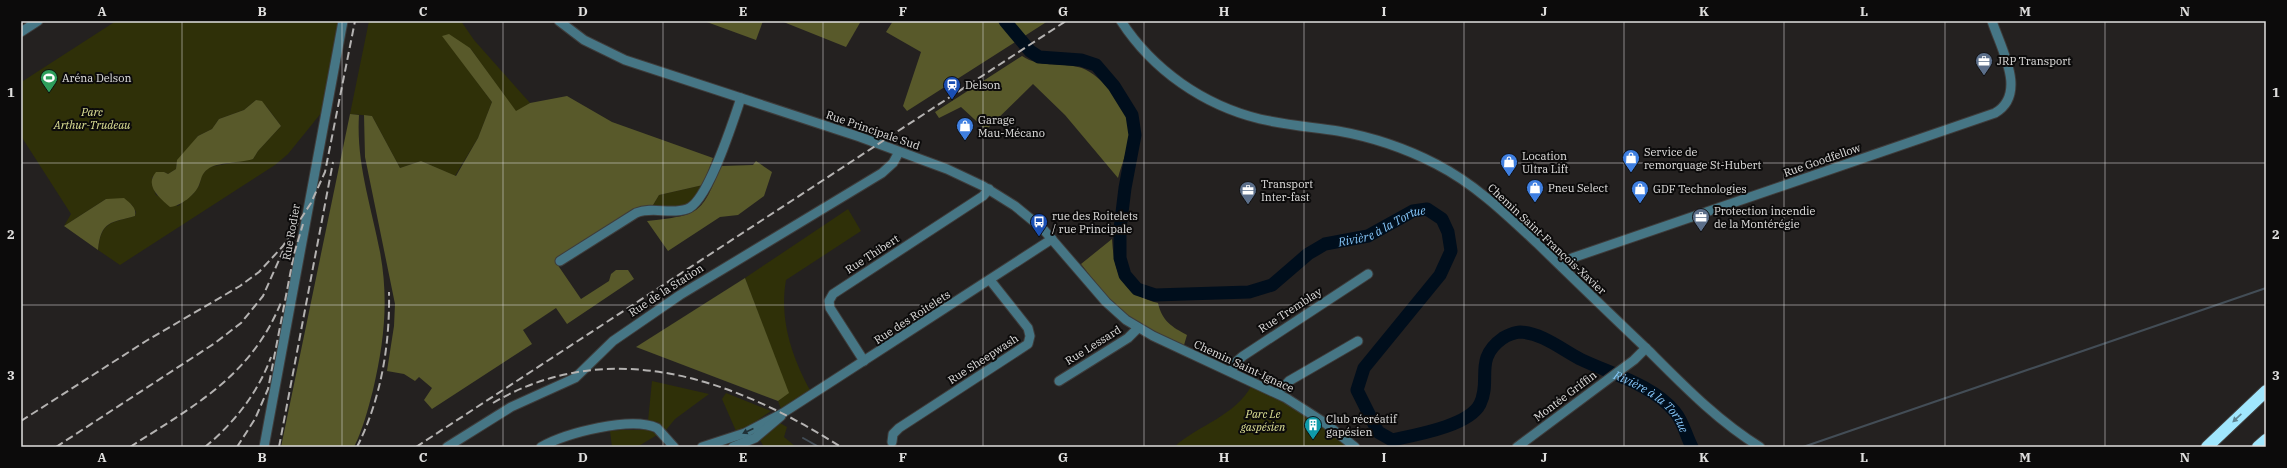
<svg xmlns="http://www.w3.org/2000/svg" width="2287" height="468" viewBox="0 0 2287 468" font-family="'IBM Plex Serif',serif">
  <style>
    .green { fill: #2f3008; fill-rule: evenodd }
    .forest { fill: #58592a }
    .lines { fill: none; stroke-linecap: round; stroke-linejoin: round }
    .stream { stroke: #434d56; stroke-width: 2 }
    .river { stroke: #000e1c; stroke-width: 13 }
    .minor-casing { stroke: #3e3c3b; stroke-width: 11 }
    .highway-casing { stroke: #3e3c3b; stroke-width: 14 }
    .minor { stroke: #467685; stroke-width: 9 }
    .highway { stroke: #a0e6fd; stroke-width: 12 }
    .rail { stroke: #b4b2b1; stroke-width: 2; stroke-dasharray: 8 4; stroke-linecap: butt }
    .oneway { fill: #5d8390 }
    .oneway2 { fill: #203036 }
    .grid { fill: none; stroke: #e0dfde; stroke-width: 1; stroke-opacity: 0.55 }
    .labels { text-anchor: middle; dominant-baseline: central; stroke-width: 4; stroke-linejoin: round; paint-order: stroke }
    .poi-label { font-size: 11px; fill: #e0dfde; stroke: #0c0b0b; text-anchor: start }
    .park-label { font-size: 11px; font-style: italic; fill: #dfe296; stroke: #0c0b0b }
    .street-label { font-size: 11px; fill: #e0dfde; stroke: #0c0b0b }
    .water-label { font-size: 12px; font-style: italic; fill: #86c7fa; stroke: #0c0b0b }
    .neatline { fill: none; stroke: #e0dfde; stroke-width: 1.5 }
    .grid-label { font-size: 13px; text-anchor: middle; font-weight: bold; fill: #e0dfde }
  </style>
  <rect width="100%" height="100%" fill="#242120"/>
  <g class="green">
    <path d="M 116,21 L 339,21 L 322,112 L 288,154 L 275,165 L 120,265 L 98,250 C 101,221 111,223 135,216 L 136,212 L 131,204 L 106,199 L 64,226 L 71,214 L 21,136 L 21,80 L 23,81 ZM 256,100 L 266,106 L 281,126 L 258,151 L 253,159 L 209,167 L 202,175 L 199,186 L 193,194 L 178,206 L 156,195 L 152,184 L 152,177 L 164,172 L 168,174 L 176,169 L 176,165 L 198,136 L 212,129 L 219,119 L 244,110 Z"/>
    <polygon points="369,21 461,21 474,40 530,103 516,112 470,48 443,36 492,102 478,138 455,176 421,161 400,168 372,116 350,114"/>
    <polygon points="703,185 688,205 675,208 653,205 659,195"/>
    <path d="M 848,209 L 861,231 L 786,280 C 779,319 792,357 810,390 L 781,409 L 778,401 L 788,393 L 745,278 Z"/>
    <polygon points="652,381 709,394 675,419 666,430 658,422 648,421"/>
    <path d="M 1252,385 C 1287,401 1319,423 1350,447 L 1174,447 C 1200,424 1234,417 1252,385 Z"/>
    <polygon points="726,393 771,411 746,428 736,431 722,399"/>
    <polygon points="780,423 787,427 784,437 796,447 764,447 760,440"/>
    <polygon points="622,430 650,430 657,435 637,447 612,447 610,431"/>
  </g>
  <g class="forest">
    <polygon points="704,21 763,21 756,40"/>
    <polygon points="781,21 861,21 846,47"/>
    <polygon points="893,21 1048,21 907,111 903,106 921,52 886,32"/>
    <polygon points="449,34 470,48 516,111 530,103 567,96 612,122 713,158 703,185 659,195 653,205 630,211 555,261 581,299 609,281 611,274 616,270 628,270 634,279 567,324 556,308 523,330 532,344 432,409 424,400 432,388 419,377 415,381 404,374 387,371 394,326 395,304 365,157 364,115 372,116 400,168 421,161 456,176 478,138 492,102 442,36"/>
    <path d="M 1022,56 C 1040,68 1058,62 1078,67 C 1098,71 1125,104 1129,125 C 1132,142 1122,162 1118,178 L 1065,115 L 1033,84 L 986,130 L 961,107 L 939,118 L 935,112 Z"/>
    <path d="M 256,100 L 262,101 L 281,126 L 258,151 L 253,159 C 242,163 216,162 208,169 C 201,174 202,178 199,185 C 195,195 181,206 170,207 C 160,198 144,186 156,172 L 164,172 L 168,174 L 176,169 L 177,160 L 198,136 L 212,129 L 219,119 L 244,110 Z"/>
    <path d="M 350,114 L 359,115 C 356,163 371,205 380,252 C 389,300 384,343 373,390 C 368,409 363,429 354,447 L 281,447 Z"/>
    <path d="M 756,161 L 772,172 L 764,196 L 738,215 L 720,217 L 668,251 L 647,221 C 700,215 701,215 721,166 L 753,165 Z"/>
    <path d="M 124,198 C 130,203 137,208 135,216 C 111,223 101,220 98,250 L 64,226 L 106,199 Z"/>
    <path d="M 1112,239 C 1114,273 1122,294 1158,303 C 1162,321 1172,327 1187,335 L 1184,345 C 1165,336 1144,328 1127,315 C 1109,300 1095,282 1081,264 Z"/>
    <polygon points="745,278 789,393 778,401 636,347"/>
  </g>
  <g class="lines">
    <g class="stream">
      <polyline points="803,438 819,447"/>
      <polyline points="1803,447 2266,288"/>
    </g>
    <path class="river" id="s1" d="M 1005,21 L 1030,51 L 1039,57 L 1081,60 L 1096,65 L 1114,86 L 1132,115 L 1135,135 L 1125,188 L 1120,229 L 1120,258 L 1125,275 L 1137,289 L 1155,295 L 1249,292 L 1272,285 L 1308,254 L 1325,244 L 1368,236 L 1413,211 L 1427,209 L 1442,219 L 1448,232 L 1451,251 L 1440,275 L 1364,368 L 1357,390 L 1378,432 L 1392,440 C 1415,435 1469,426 1480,404 C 1492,380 1473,359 1503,338 C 1506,336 1515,332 1520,332 C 1542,333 1561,349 1580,359 C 1611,374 1652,384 1675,412 C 1683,421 1686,436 1692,447"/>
    <defs>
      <g id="minor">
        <polyline points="559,21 584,40 625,60 860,137 947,169 983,186 1015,206 1043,229 1106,302 1126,320 1153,336 1286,398 1325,423 1355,447"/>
        <path d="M 1121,21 C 1153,70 1203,105 1260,119 C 1286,125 1312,127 1338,131 C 1372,137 1405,148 1436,164 C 1475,184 1506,214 1538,244 C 1575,280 1612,316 1649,351 C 1684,386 1718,421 1760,447"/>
        <polyline points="21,32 38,21"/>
        <path d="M 560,261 L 636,213 C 653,206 670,215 687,209 C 708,202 733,121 741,98"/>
        <path d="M 1562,267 L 1572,258 L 1995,113 C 2028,94 2001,49 1992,21"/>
        <polyline points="864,361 830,308 829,301 833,294 983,196 989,189"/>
        <polyline points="1231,371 1236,362 1243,356 1368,274"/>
        <polyline points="1059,381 1128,338 1138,328"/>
        <polyline points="1278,393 1289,381 1358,341"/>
        <polyline points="892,442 893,434 899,428 1028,344 1030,336 1028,328 990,280"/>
        <polyline points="264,447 343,21"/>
        <polyline points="447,447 511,407 575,378 613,341 680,295 882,173 893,163 899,152"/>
        <path d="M 541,447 C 566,433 631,416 657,428 L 674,447"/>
        <polyline points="702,447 745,433 783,413 1052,239"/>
        <polyline points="733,447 755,438 781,416"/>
        <polyline points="1517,447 1634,360 1646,348"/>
      </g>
      <g id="highway">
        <polyline points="2207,447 2266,391"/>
        <polyline points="2258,447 2266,440"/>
      </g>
    </defs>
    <use href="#minor" class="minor-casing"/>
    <use href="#highway" class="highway-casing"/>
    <use href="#minor" class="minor"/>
    <use href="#highway" class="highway"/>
    <g class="rail">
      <path d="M 493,403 C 610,334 736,380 841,447"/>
      <polyline points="21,421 146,341 240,286 259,272 283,246 311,203 325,172 355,21"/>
      <polyline points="56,447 215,343 241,323 263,296 283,251"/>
      <path d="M 130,447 C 195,405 252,376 282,300"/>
      <path d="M 205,447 C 234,423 258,393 271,357"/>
      <polyline points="237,447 255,419 268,389 294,254 303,224"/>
      <polyline points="279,447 333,162"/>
      <path d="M 357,447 C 381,399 390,345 389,292"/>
      <polyline points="416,447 1066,21"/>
    </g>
  </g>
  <defs><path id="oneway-solid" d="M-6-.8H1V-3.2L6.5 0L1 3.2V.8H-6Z"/></defs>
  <use class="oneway" href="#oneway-solid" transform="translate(2237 418) rotate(137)"/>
  <use class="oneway2" href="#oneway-solid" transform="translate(748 431) rotate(155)"/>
  <path class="grid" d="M 182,21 L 182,447M 342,21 L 342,447M 503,21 L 503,447M 663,21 L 663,447M 823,21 L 823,447M 983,21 L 983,447M 1144,21 L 1144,447M 1304,21 L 1304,447M 1464,21 L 1464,447M 1624,21 L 1624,447M 1784,21 L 1784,447M 1945,21 L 1945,447M 2105,21 L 2105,447M 21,163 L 2266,163M 21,305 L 2266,305"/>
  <defs>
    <symbol id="office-pin" viewBox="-11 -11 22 30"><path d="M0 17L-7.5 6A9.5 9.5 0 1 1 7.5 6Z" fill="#5c6f8a" stroke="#0c0b0b"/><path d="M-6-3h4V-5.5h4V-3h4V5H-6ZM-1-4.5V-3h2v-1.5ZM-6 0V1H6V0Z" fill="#fff"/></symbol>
    <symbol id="stadium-pin" viewBox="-11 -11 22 30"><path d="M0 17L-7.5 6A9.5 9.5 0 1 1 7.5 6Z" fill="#2e9e5b" stroke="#0c0b0b"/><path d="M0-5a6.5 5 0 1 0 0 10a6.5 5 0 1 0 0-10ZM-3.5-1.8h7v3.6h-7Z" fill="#fff"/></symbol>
    <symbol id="station-pin" viewBox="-11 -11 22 30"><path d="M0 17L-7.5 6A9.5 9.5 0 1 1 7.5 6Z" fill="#1a4fb4" stroke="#0c0b0b"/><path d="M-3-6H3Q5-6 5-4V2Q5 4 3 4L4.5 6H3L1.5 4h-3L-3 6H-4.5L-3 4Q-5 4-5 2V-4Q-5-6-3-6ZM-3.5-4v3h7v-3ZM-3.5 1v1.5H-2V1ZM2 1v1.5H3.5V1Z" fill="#fff"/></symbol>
    <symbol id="shop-pin" viewBox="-11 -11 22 30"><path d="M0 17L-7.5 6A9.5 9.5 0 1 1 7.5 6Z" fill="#3f7fe0" stroke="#0c0b0b"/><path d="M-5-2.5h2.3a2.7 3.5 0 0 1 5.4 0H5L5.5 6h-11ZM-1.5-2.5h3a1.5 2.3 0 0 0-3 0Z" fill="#fff"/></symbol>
    <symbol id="bus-pin" viewBox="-11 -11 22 30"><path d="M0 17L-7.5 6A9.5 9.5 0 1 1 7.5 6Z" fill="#1a4fb4" stroke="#0c0b0b"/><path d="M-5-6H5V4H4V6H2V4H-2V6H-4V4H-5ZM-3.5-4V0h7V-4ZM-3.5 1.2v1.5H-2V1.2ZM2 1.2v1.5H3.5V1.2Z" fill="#fff"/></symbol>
    <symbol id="building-pin" viewBox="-11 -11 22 30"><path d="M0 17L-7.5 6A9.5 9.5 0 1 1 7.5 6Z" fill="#0f9aa8" stroke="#0c0b0b"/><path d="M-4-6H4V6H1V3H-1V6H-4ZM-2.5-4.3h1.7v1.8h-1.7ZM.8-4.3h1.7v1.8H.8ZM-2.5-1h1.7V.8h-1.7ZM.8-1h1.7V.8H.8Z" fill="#fff"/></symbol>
  </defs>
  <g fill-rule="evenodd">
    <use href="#office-pin" x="1974" y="51" width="20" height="27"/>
    <use href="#stadium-pin" x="39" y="68" width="20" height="27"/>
    <use href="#station-pin" x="942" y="75" width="20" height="27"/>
    <use href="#shop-pin" x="955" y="116" width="20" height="27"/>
    <use href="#shop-pin" x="1621" y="148" width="20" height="27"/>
    <use href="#shop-pin" x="1499" y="152" width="20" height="27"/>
    <use href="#shop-pin" x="1525" y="178" width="20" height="27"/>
    <use href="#shop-pin" x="1630" y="179" width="20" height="27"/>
    <use href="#office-pin" x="1238" y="180" width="20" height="27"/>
    <use href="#office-pin" x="1691" y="207" width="20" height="27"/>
    <use href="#bus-pin" x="1029" y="212" width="20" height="27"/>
    <use href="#building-pin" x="1303" y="415" width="20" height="27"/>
  </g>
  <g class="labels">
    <g class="poi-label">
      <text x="1997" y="61">JRP Transport</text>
      <text x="62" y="78">Aréna Delson</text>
      <text x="965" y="85">Delson</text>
      <text x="978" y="120">Garage<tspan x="978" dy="13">Mau-Mécano</tspan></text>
      <text x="1644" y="152">Service de<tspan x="1644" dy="13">remorquage St-Hubert</tspan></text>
      <text x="1522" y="156">Location<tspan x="1522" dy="13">Ultra Lift</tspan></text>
      <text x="1261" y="184">Transport<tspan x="1261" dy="13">Inter-fast</tspan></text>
      <text x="1548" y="188">Pneu Select</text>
      <text x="1653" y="189">GDF Technologies</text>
      <text x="1714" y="211">Protection incendie<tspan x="1714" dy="13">de la Montérégie</tspan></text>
      <text x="1052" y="216">rue des Roitelets<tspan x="1052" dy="13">/ rue Principale</tspan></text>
      <text x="1326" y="419">Club récréatif<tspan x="1326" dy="13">gapésien</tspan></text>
    </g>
    <g class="park-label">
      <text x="92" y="112">Parc<tspan x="92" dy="13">Arthur-Trudeau</tspan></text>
      <text x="1263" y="414">Parc Le<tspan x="1263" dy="13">gaspésien</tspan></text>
    </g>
    <g class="street-label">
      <text transform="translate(873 130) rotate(19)">Rue Principale Sud</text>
      <text transform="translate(1822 160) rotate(-19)">Rue Goodfellow</text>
      <text transform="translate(291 232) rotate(-80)">Rue Rodier</text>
      <text transform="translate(1547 239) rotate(43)">Chemin Saint-François-Xavier</text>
      <text transform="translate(872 254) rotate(-33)">Rue Thibert</text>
      <text transform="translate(666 290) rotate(-33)">Rue de la Station</text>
      <text transform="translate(1290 310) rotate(-33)">Rue Tremblay</text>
      <text transform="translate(912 317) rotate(-33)">Rue des Roitelets</text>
      <text transform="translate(1093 345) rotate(-32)">Rue Lessard</text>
      <text transform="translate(983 359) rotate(-33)">Rue Sheepwash</text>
      <text transform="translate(1244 366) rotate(25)">Chemin Saint-Ignace</text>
      <text transform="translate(1565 396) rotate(-37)">Montée Griffin</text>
    </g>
    <g class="water-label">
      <text stroke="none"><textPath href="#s1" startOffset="615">Rivière à la Tortue</textPath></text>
      <text stroke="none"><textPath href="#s1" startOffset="1288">Rivière à la Tortue</textPath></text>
    </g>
  </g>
  <rect width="2287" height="468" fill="none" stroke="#0c0b0b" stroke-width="44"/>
  <rect x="22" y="22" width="2243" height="424" class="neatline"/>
  <g class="grid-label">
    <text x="102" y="16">A</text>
    <text x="262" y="16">B</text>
    <text x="423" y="16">C</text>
    <text x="583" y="16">D</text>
    <text x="743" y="16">E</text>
    <text x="903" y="16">F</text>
    <text x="1063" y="16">G</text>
    <text x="1224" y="16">H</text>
    <text x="1384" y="16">I</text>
    <text x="1544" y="16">J</text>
    <text x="1704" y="16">K</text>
    <text x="1864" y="16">L</text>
    <text x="2025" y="16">M</text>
    <text x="2185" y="16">N</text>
    <text x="11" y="97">1</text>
    <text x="2276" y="97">1</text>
    <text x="11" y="239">2</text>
    <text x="2276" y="239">2</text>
    <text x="11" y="380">3</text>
    <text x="2276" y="380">3</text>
    <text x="102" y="462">A</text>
    <text x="262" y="462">B</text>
    <text x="423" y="462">C</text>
    <text x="583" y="462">D</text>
    <text x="743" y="462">E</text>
    <text x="903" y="462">F</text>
    <text x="1063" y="462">G</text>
    <text x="1224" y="462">H</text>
    <text x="1384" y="462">I</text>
    <text x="1544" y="462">J</text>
    <text x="1704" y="462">K</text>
    <text x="1864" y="462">L</text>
    <text x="2025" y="462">M</text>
    <text x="2185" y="462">N</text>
  </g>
</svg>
